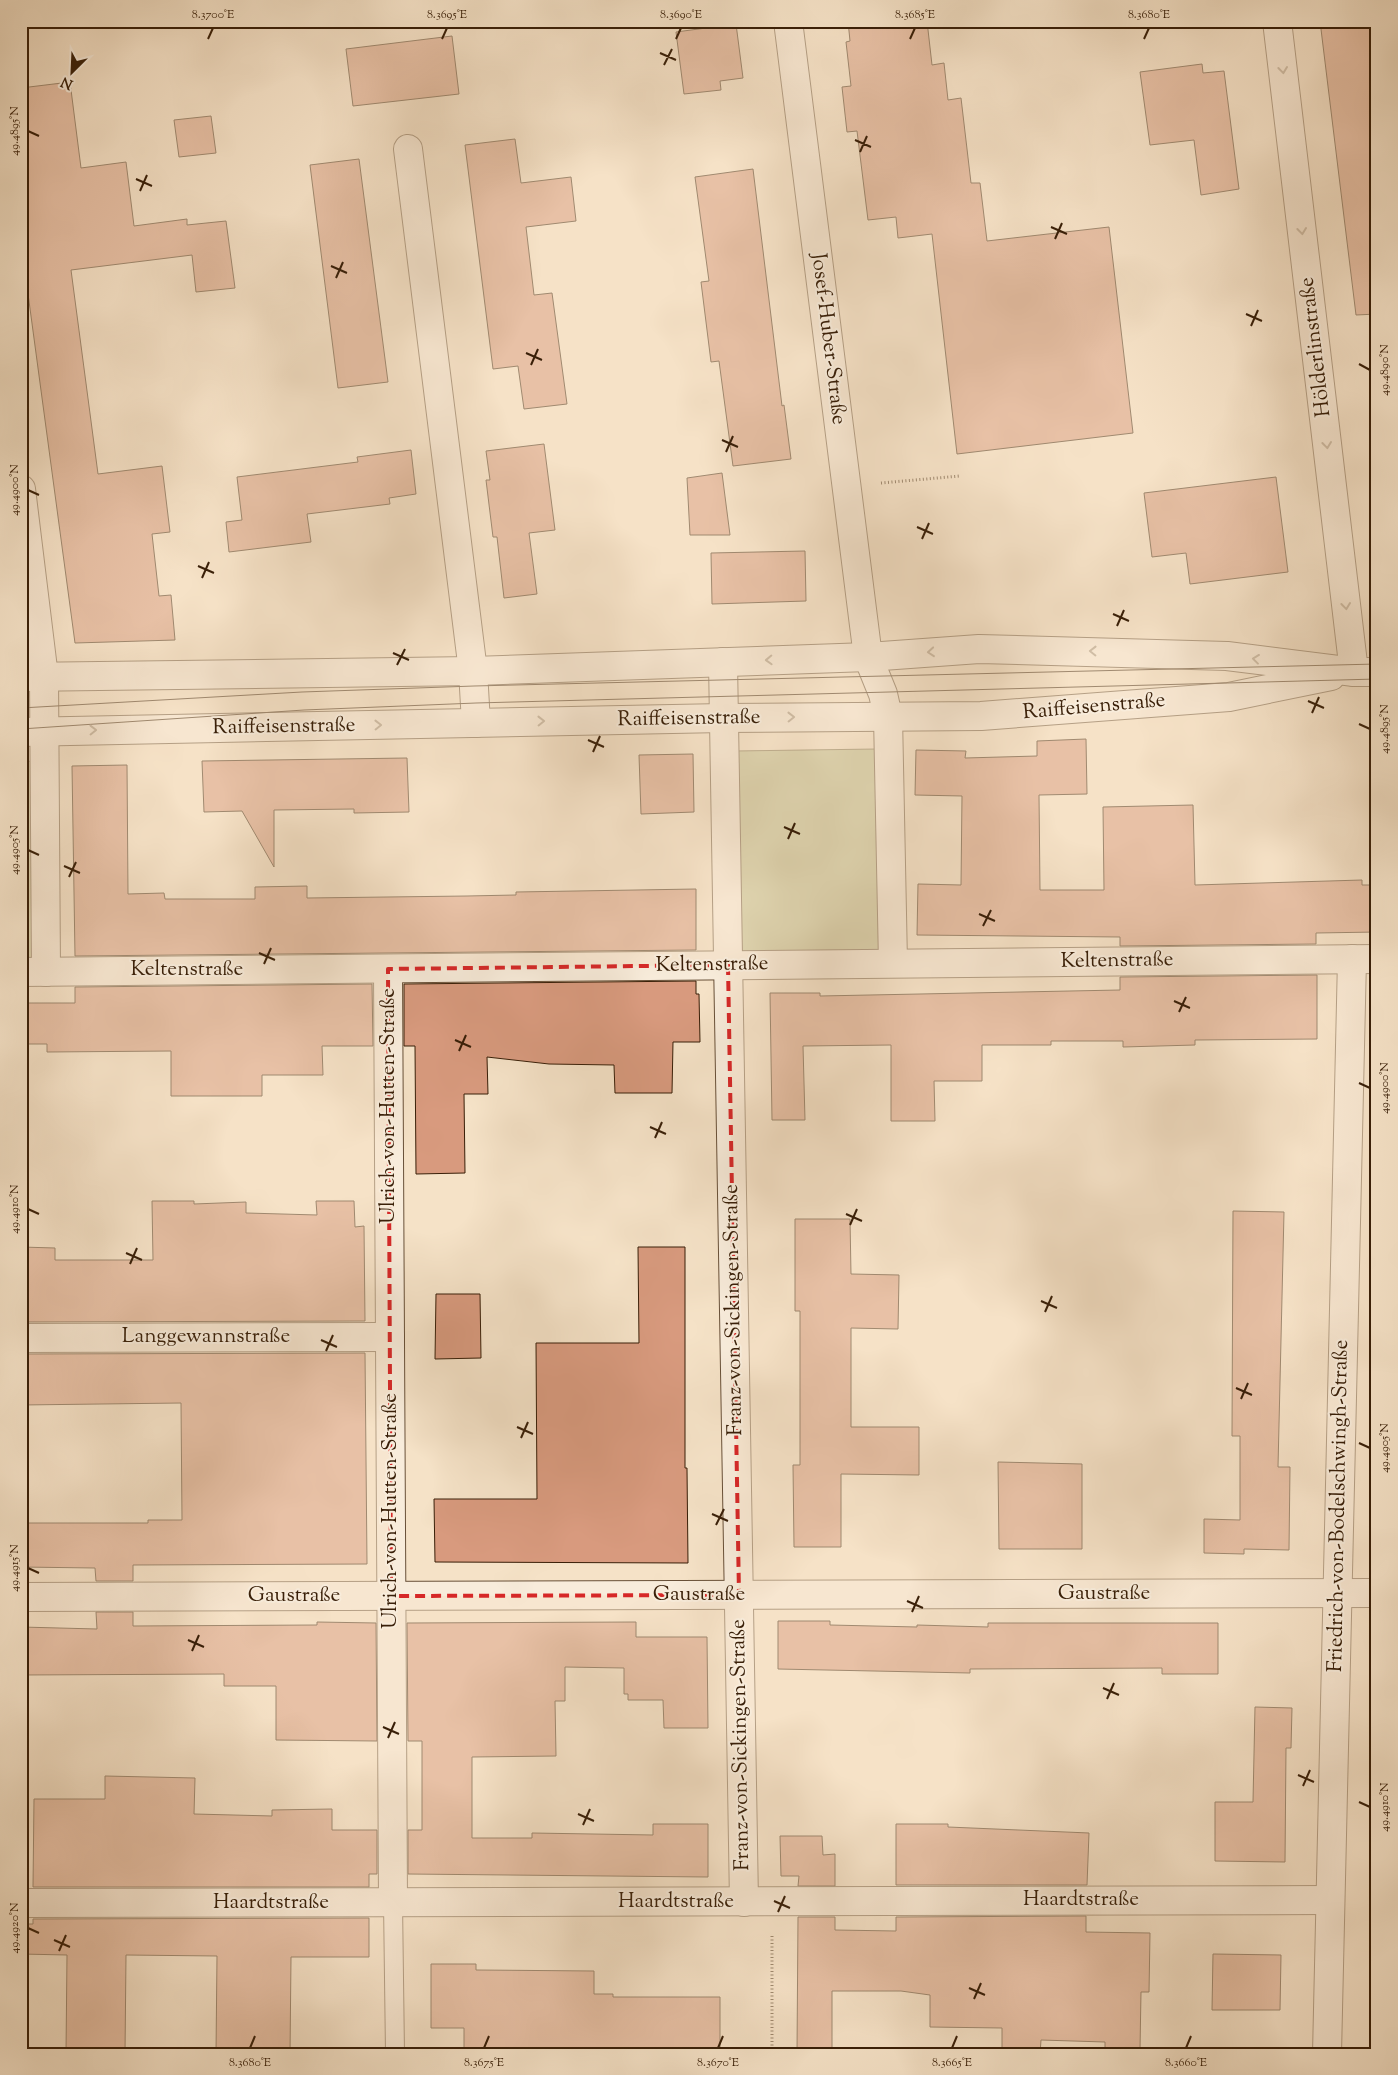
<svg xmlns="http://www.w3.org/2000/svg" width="1398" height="2075" viewBox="0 0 1398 2075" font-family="'Sorts Mill Goudy',serif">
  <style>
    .green { fill: #c2c191; stroke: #7e704c }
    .building { fill: #d89a7e; stroke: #391f08 }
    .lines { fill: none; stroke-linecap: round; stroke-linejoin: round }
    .lane-casing { stroke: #685038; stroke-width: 20 }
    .street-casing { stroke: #685038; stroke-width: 30 }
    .path { stroke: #391f08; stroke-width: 3; stroke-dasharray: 1 2.5; stroke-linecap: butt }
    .lane { stroke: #f8ecdb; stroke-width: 18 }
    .street { stroke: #f8ecdb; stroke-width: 28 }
    .tram { stroke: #391f08; stroke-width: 1 }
    .oneway { stroke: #a2907c }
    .marked { fill: none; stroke: #d62828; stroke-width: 4; stroke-dasharray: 10 6; stroke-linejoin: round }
    .ticks { fill: none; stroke: #391f08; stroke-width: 2 }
    .labels { text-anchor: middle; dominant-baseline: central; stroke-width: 4; stroke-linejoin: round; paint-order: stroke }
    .street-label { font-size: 21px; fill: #391f08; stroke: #f8ecdb }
    .neatline { fill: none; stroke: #391f08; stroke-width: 2 }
    .ticks-label { font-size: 12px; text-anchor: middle; fill: #391f08 }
  </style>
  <rect width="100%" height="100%" fill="#f5e2c7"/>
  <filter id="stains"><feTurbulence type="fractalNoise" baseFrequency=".004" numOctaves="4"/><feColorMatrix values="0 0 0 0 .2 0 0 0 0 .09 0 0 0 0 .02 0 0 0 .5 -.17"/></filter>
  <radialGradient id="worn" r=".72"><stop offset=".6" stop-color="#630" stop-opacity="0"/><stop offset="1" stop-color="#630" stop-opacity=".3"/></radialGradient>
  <g class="green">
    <polygon points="877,749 880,951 740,953 735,751"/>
    <polygon points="33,761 34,961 21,961 21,762"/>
  </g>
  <g class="building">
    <polygon points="848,21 927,21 932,65 944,63 948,100 961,98 971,183 980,183 987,241 1109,227 1133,433 957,454 932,234 898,238 896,217 868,220 857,131 847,132 842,87 851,86 846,42 850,41"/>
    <polygon points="1320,21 1370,21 1377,78 1377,314 1356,315"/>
    <polygon points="736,24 743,78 720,81 721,90 684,94 676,32"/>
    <polygon points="452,36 459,94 353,106 346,49"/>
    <polygon points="1202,64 1203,73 1224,71 1239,189 1201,195 1194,140 1150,145 1140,72"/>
    <polygon points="70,82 81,168 126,162 134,226 187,219 187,225 226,221 235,288 196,292 192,255 71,270 98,474 162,466 170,532 152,534 159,596 171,595 175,640 75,643 24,264 21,265 21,88"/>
    <polygon points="211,116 216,153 179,157 174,120"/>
    <polygon points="515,139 521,183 571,177 576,221 526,227 534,295 552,293 567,404 524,409 518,366 493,369 465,145"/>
    <polygon points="359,159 388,382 338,388 310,165"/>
    <polygon points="753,169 782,406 784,405 791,459 733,466 719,361 711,362 701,282 709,281 695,177"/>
    <polygon points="544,444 555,530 529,533 537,594 504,598 497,537 493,537 486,480 490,480 486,451"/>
    <polygon points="411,450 416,494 389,498 390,504 307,514 311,542 229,552 226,522 242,520 237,477 358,462 357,457"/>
    <polygon points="722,473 730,535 690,535 687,478"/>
    <polygon points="1276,477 1288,572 1190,584 1186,553 1152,557 1144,493"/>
    <polygon points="805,551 806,601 712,604 711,553"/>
    <polygon points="1086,739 1087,794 1039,795 1040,890 1104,890 1103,807 1193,805 1195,885 1362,880 1362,885 1377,885 1377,932 1316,933 1316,944 1120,946 1120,937 917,935 918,884 961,885 962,796 915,795 916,750 966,751 965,758 1037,756 1037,741"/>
    <polygon points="693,754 694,812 641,814 639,755"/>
    <polygon points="407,758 409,812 354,813 354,809 274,810 274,867 242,811 204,812 202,761"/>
    <polygon points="127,765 128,894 164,893 165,899 255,899 255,887 307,886 307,898 467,896 516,895 516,892 696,889 696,950 75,956 72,766"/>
    <polygon points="1317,975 1317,1039 1195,1040 1195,1045 1123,1047 1123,1041 1051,1041 1051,1045 982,1045 982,1081 934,1081 935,1121 891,1121 891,1045 803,1046 805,1120 772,1120 770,993 820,993 820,996 1120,990 1120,977"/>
    <polygon points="696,981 696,994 699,994 700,1042 673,1042 672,1093 615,1093 614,1065 549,1064 487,1057 488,1094 464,1094 465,1173 416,1174 415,1046 404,1046 404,984"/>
    <polygon points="372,984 373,1046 322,1046 323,1075 262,1075 262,1096 171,1096 171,1051 47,1052 47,1044 21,1044 21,1003 75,1003 75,987"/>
    <polygon points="152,1201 194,1201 194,1204 246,1202 246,1213 317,1215 316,1201 354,1201 355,1227 364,1226 365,1321 21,1322 21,1247 55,1248 55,1260 153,1260"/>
    <polygon points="1233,1211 1284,1212 1278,1467 1290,1467 1289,1550 1244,1549 1244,1554 1204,1553 1204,1519 1240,1520 1240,1436 1232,1436"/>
    <polygon points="795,1219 850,1219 851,1274 899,1275 898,1329 851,1328 851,1427 919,1427 919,1475 841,1474 841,1547 794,1547 793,1465 800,1465 800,1311 795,1311"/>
    <polygon points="638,1247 685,1247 685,1468 687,1468 688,1563 435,1562 434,1499 537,1499 536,1343 639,1343"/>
    <polygon points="436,1294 480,1294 481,1358 435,1359"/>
    <polygon points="365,1353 367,1564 133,1565 133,1581 96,1581 95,1568 21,1567 21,1523 148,1523 148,1520 182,1520 181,1403 21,1405 21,1354"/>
    <polygon points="998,1462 1082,1464 1082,1549 999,1549"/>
    <polygon points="96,1612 133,1612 133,1626 317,1625 317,1622 376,1623 377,1741 276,1740 276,1686 224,1686 224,1674 21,1675 21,1627 97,1629"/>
    <polygon points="778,1621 830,1621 830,1625 917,1627 917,1625 988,1627 988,1623 1218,1623 1218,1674 1162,1674 1162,1668 970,1669 970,1673 778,1669"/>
    <polygon points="636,1622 636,1637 707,1637 708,1728 664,1728 663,1700 628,1700 628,1694 624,1694 624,1668 565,1667 565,1701 555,1701 556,1756 472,1757 472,1838 532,1838 532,1833 653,1835 653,1824 708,1824 708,1877 408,1874 408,1830 422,1830 422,1741 408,1741 407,1623"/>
    <polygon points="1255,1707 1292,1708 1291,1748 1286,1748 1285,1862 1215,1861 1215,1802 1253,1802"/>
    <polygon points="105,1776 195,1778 194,1814 272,1816 272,1810 332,1809 332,1830 377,1830 377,1874 369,1874 369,1887 33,1887 34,1799 105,1799"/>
    <polygon points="896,1824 948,1824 948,1827 1089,1833 1087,1885 896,1885"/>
    <polygon points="780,1836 822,1836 823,1855 835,1854 835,1886 798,1886 799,1876 781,1876"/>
    <polygon points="1086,1916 1086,1932 1150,1933 1149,1992 1141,1992 1140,2049 1105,2048 1105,2042 1041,2040 1040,2054 1002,2054 1002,2028 930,2027 930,1995 901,1991 832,1991 832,2054 797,2054 798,1917 835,1917 835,1930 896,1931 896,1917"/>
    <polygon points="369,1918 369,1957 291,1957 290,2054 216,2054 217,1956 126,1955 125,2054 66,2054 67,1955 21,1954 21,1924 33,1924 33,1919"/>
    <polygon points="1213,1954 1281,1955 1280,2010 1212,2010"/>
    <polygon points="431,1964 476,1964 476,1970 594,1971 594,1994 613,1994 613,1997 720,1997 720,2054 464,2054 464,2028 431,2028"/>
  </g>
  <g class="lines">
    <defs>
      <polyline id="lane" points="393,1902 395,2054"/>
      <g id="street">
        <polyline points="788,21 868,657 883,694 888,716 893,963"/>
        <polyline points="1277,21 1354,672"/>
        <polyline points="408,149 473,671 476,723"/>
        <polyline points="21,489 44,677 46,972"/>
        <polyline points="723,662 744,1902"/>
        <polyline points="21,677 473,671 868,657 979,649 1227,656 1354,672 1377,672"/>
        <polyline points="21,732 723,718 981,716 1229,697 1331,676"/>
        <polyline points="388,969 393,1902"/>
        <polyline points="21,972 1377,959"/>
        <polyline points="21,1338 390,1337"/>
        <polyline points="21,1597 1377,1593"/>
        <polyline points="21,1903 1330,1900"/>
        <polyline points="1327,2054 1352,959"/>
      </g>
    </defs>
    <use href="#lane" class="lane-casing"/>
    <use href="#street" class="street-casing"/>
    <g class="path">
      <polyline points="881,483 960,476"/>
      <polyline points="772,1936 772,2054"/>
    </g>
    <use href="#lane" class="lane"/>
    <use href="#street" class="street"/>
    <g class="tram">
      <polyline points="21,708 302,692 474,686 1377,664"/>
      <polyline points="21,729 304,710 476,703 1377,679"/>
    </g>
  </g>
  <defs><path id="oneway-chevron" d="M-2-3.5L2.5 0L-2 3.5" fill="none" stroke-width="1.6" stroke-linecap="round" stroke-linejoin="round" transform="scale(1.25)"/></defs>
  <g class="oneway">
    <use href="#oneway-chevron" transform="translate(1283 70) rotate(83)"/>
    <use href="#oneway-chevron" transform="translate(1302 231) rotate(83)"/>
    <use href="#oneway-chevron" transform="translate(1327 445) rotate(83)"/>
    <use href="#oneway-chevron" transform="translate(1346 606) rotate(83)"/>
    <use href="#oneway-chevron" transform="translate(1093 651) rotate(-179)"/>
    <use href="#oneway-chevron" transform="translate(931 652) rotate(175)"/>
    <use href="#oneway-chevron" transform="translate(1256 659) rotate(-173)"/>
    <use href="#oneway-chevron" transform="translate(769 660) rotate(178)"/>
    <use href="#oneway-chevron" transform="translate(791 717) rotate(-1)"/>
    <use href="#oneway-chevron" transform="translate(541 721) rotate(-1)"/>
    <use href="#oneway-chevron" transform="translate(378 725) rotate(-1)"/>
    <use href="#oneway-chevron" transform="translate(93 730) rotate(-1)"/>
  </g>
  <path d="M0 0H1398V2075H0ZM 728,965 L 739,1595 L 391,1596 L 388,969 Z" fill="#f5e2c7" fill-opacity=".55" fill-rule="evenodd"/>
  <path class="marked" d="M 728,965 L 739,1595 L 391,1596 L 388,969 Z"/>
  <path class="ticks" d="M 208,39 L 213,28M 442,39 L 447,28M 676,39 L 681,28M 910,39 L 915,28M 1144,39 L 1149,28M 660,53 L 676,60M 664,65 L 672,49M 28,131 L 39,136M 855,140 L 871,147M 860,152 L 867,136M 136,179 L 152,186M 140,191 L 147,175M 1051,227 L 1067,234M 1055,239 L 1062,223M 331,266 L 347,273M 336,278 L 343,262M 1246,314 L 1262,321M 1251,326 L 1258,310M 526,353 L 542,360M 1359,364 L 1370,370M 531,365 L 538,349M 722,440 L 738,447M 726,452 L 733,436M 28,490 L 39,495M 917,527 L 933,534M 922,539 L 929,523M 198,566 L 214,573M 202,578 L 209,562M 1113,614 L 1129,621M 1117,626 L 1124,610M 393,653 L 409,660M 397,665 L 405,649M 1308,701 L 1324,708M 1312,713 L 1319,697M 1359,724 L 1370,729M 588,740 L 604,747M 593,752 L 600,736M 784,827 L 800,834M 788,839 L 795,823M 28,850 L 39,855M 64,866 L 80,873M 69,877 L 76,862M 979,914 L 995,921M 983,926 L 991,910M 259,953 L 275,960M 264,964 L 271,948M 1174,1001 L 1190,1008M 1179,1012 L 1186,997M 455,1040 L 471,1047M 459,1051 L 466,1035M 1359,1083 L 1370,1088M 650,1127 L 666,1134M 655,1138 L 662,1122M 28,1209 L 39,1214M 846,1214 L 862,1221M 850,1225 L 857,1209M 126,1253 L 142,1260M 130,1264 L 137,1248M 1041,1301 L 1057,1308M 1045,1312 L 1052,1296M 321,1340 L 337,1347M 326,1351 L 333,1335M 1236,1388 L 1252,1395M 1241,1399 L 1248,1383M 517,1427 L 533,1434M 521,1438 L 528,1422M 1359,1443 L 1370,1448M 712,1514 L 728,1521M 716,1525 L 724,1509M 28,1568 L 39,1573M 907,1601 L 923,1608M 912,1612 L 919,1596M 188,1640 L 204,1647M 192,1651 L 199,1635M 1103,1688 L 1119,1695M 1107,1699 L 1114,1683M 383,1727 L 399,1734M 388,1738 L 395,1722M 1298,1775 L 1314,1782M 1303,1786 L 1310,1770M 1359,1802 L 1370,1807M 578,1814 L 594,1821M 583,1825 L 590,1809M 774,1901 L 790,1908M 778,1912 L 785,1896M 28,1928 L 39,1933M 54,1940 L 70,1947M 59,1951 L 66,1935M 969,1988 L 985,1995M 974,1999 L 981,1983M 250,2048 L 255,2036M 484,2048 L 489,2036M 718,2048 L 723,2036M 952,2048 L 957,2036M 1186,2048 L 1191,2036"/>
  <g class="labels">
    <g class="street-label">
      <text transform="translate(828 339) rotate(83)">Josef-Huber-Straße</text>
      <text transform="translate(1316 347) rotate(-97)">Hölderlinstraße</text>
      <text transform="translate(1094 707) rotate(-5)">Raiffeisenstraße</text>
      <text transform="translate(689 719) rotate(-1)">Raiffeisenstraße</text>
      <text transform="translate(284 727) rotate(-1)">Raiffeisenstraße</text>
      <text transform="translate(1117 961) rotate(-1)">Keltenstraße</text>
      <text transform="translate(712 965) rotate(-1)">Keltenstraße</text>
      <text x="187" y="970">Keltenstraße</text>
      <text transform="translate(389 1106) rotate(-90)">Ulrich-von-Hutten-Straße</text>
      <text transform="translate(734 1310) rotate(-91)">Franz-von-Sickingen-Straße</text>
      <text x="206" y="1337">Langgewannstraße</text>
      <text transform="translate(1339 1506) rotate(-89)">Friedrich-von-Bodelschwingh-Straße</text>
      <text transform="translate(391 1511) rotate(-90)">Ulrich-von-Hutten-Straße</text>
      <text x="1104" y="1594">Gaustraße</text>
      <text x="699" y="1595">Gaustraße</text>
      <text x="294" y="1596">Gaustraße</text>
      <text transform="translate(741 1745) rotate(-91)">Franz-von-Sickingen-Straße</text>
      <text x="1081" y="1900">Haardtstraße</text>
      <text x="676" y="1902">Haardtstraße</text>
      <text x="271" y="1903">Haardtstraße</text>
    </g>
  </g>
  <rect width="1398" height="2075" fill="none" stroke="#f5e2c7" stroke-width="55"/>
  <g transform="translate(72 72) rotate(204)" stroke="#f8ecdb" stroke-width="4" paint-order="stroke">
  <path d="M0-4L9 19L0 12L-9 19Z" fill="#391f08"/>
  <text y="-8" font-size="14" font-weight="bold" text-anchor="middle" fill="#391f08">N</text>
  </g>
  <rect x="28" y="28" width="1342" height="2020" class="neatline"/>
  <g class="ticks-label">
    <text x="213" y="18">8.3700°E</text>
    <text x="447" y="18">8.3695°E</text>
    <text x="681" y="18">8.3690°E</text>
    <text x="915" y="18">8.3685°E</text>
    <text x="1149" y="18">8.3680°E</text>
    <text transform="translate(14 131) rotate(-90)" y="4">49.4895°N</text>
    <text transform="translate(1384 370) rotate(-90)" y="4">49.4890°N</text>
    <text transform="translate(14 490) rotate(-90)" y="4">49.4900°N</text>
    <text transform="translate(1384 729) rotate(-90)" y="4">49.4895°N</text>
    <text transform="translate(14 850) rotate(-90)" y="4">49.4905°N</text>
    <text transform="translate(1384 1088) rotate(-90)" y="4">49.4900°N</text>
    <text transform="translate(14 1209) rotate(-90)" y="4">49.4910°N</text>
    <text transform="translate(1384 1448) rotate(-90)" y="4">49.4905°N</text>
    <text transform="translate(14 1568) rotate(-90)" y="4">49.4915°N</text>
    <text transform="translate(1384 1807) rotate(-90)" y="4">49.4910°N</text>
    <text transform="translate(14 1928) rotate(-90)" y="4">49.4920°N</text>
    <text x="250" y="2066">8.3680°E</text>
    <text x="484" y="2066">8.3675°E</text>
    <text x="718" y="2066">8.3670°E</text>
    <text x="952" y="2066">8.3665°E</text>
    <text x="1186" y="2066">8.3660°E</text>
  </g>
  <rect width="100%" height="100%" filter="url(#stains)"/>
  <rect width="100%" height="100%" fill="url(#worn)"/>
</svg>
